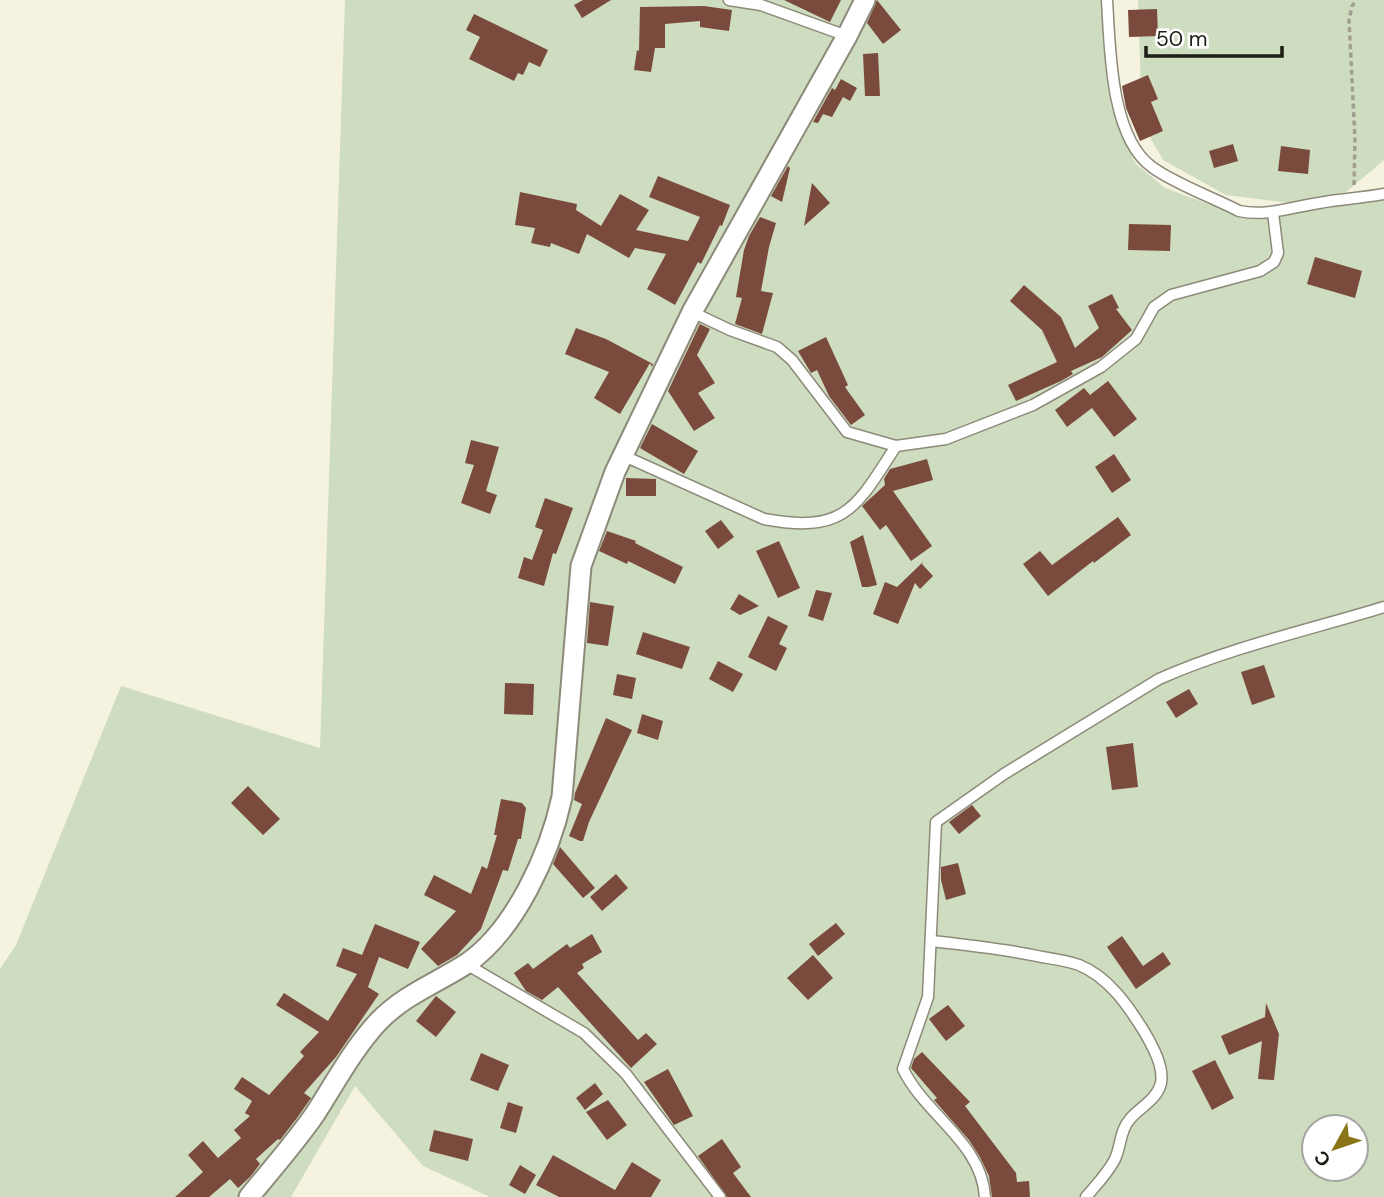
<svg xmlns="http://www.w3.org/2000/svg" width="1384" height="1197" viewBox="0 0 1384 1197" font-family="'DM Sans',sans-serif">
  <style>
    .green { fill: #cedcbf; fill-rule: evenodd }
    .building { fill: #7a4b3c }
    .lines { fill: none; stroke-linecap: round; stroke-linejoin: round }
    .lane-casing { stroke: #8d8a7a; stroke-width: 13 }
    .street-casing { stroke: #8d8a7a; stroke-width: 23 }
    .path { stroke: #a19f91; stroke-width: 3.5; stroke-dasharray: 5 3.5; stroke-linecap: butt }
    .lane { stroke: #fff; stroke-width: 10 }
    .street { stroke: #fff; stroke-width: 19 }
  </style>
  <rect width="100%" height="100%" fill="#f5f2e0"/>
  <g class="green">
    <path d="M 345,0 L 1108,0 L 1110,103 L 1135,163 L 1165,188 L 1246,218 L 1311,210 L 1384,195 L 1384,1197 L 490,1197 L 423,1166 L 355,1086 L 291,1197 L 0,1197 L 0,969 L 16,945 L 121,686 L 320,748 ZM 1314,1127 L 1356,1127 L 1356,1169 L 1314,1169 Z"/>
    <polygon points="1138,0 1384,0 1384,160 1346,192 1289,203 1226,195 1163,160 1142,123"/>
  </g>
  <g class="building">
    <polygon points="583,0 611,0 582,18 574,5"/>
    <polygon points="784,0 841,0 830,22"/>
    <polygon points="877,0 901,30 883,44 867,23"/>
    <polygon points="704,6 732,10 729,31 700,27 700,21 665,24 665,48 655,48 651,72 634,70 637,50 639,51 640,7"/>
    <polygon points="1157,9 1158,36 1129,37 1128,10"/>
    <polygon points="474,14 548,50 540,67 529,62 523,75 518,73 514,81 469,59 480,37 466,30"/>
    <polygon points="878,53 880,96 865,96 863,54"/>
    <polygon points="1148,75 1158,99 1151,102 1163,131 1140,141 1126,108 1122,86"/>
    <polygon points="841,79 857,88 850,101 843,97 832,117 823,114 818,123 813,122 832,88 835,90"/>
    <polygon points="1233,144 1238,161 1214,168 1209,151"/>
    <polygon points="1281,146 1310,150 1308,174 1278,171"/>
    <polygon points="788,166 790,168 782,202 771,196"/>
    <polygon points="658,176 730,205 722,226 720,225 701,264 698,262 675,305 647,289 666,254 635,248 629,258 587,234 579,254 551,243 550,247 531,243 535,228 515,225 520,192 577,204 576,210 601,226 620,194 649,210 636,230 688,241 700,217 649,197"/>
    <polygon points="812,183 830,203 804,226"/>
    <polygon points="760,217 776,223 769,247 761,291 773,293 762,334 735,324 742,298 736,297 744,250 749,236"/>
    <polygon points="1129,224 1171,225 1170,251 1128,250"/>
    <polygon points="1315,257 1362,271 1355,298 1307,284"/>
    <polygon points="1024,285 1061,317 1075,348 1099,328 1088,306 1112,294 1119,308 1116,309 1132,330 1102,357 1071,371 1073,374 1061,381 1016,401 1008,385 1057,362 1042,330 1010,301"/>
    <polygon points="700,324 710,329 697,355 715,383 698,393 715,418 694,431 668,391"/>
    <polygon points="576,328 606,339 653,364 652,367 650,363 620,414 594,398 609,372 565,354"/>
    <polygon points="826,337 848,385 845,387 865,415 851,425 829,396 817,370 811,373 798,351"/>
    <polygon points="1108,381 1137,419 1114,437 1092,408 1067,427 1055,410 1084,388 1090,395"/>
    <polygon points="652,424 698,451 684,474 640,448"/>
    <polygon points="471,440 499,447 486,491 497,495 490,514 461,503 474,465 465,463"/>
    <polygon points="1114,454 1131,480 1112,493 1095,467"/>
    <polygon points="927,459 933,480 893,491 932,546 911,561 886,525 880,530 862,506 885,485 884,479 890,469"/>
    <polygon points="626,478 656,479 656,496 626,496"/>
    <polygon points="545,498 573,508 556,554 553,553 544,586 518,578 524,557 532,560 543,530 535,527"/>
    <polygon points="1118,517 1131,535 1094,563 1093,561 1048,596 1023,564 1040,551 1052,565"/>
    <polygon points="721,520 734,537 718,549 705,531"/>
    <polygon points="607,531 636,541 635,543 683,567 675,584 628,561 627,564 599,551"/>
    <polygon points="863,535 877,585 868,587 862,587 850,542"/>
    <polygon points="779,541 800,588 778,598 756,551"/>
    <polygon points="923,562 922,564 933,576 920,589 915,583 898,624 873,614 885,582 897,587"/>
    <polygon points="816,590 832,593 823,621 808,616"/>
    <polygon points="739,594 759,606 740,615 730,609"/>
    <polygon points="590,602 614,606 608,646 587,643"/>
    <polygon points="768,616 788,626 779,644 787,648 776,671 748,657"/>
    <polygon points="643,632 690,647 682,669 636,654"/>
    <polygon points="718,661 743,674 733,692 709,679"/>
    <polygon points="1264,665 1275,697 1252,705 1241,672"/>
    <polygon points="617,674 636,678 632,699 613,695"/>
    <polygon points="505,683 534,684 533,715 504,714"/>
    <polygon points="1189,689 1198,704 1176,718 1166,702"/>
    <polygon points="642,714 663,721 658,740 637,733"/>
    <polygon points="606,718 632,730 589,822 583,841 580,841 569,836 582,804 574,800 575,793"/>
    <polygon points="1133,743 1138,787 1112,790 1106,747"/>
    <polygon points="248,786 280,819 263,835 231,803"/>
    <polygon points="501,799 522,803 526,808 521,839 518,839 508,871 503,870 481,929 457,955 438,966 421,949 456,911 424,895 434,875 471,894 482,866 487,869 497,835 494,835"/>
    <polygon points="972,805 981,816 959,834 949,822"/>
    <polygon points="560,847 595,888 583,898 553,864"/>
    <polygon points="958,863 966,894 946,900 941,880 941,867"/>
    <polygon points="616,874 628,888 602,911 590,897"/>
    <polygon points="836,923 845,934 818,956 809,944"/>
    <polygon points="375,924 420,942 408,969 379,957 368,987 379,994 336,1057 304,1093 311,1098 297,1118 280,1140 278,1139 256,1159 260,1164 250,1177 238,1188 230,1179 209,1197 175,1197 203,1172 188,1155 203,1141 218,1158 241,1138 234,1130 250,1116 245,1113 252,1101 234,1089 242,1077 269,1095 304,1056 300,1052 319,1032 276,1005 284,993 328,1021 357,974 336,966 343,948 362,955"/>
    <polygon points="592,934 602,952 582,964 584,968 577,973 638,1040 646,1033 657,1044 631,1068 558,987 542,1000 526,991 514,973 528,963 533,969 567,944 570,948"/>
    <polygon points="1122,936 1143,966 1163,952 1171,964 1136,989 1107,947"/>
    <polygon points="813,955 833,978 808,1000 787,978"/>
    <polygon points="436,996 456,1012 436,1037 416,1021"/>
    <polygon points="1266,1003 1279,1034 1274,1080 1258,1079 1262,1041 1229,1055 1221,1036 1265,1017"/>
    <polygon points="948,1005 965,1026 946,1041 929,1019"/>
    <polygon points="922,1052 970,1102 965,1106 1016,1173 1017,1182 1029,1181 1030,1197 992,1197 989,1176 980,1157 969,1140 934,1100 937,1098 911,1068 914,1059"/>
    <polygon points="481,1053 509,1065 498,1091 470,1080"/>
    <polygon points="1215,1060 1234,1098 1212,1110 1192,1071"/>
    <polygon points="668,1069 693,1116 674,1125 644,1082"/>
    <polygon points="595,1083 603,1094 585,1110 576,1098"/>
    <polygon points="608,1100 627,1125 607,1140 586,1112"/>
    <polygon points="508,1102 523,1107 516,1133 500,1128"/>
    <polygon points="434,1130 473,1139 468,1161 429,1151"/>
    <polygon points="722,1139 741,1167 733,1173 751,1197 727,1197 698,1156"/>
    <polygon points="553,1155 615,1190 632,1162 661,1180 651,1197 559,1197 536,1185"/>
    <polygon points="520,1165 536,1175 525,1194 509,1185"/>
  </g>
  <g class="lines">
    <defs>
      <g id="lane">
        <polyline points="729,0 761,5 847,36"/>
        <path d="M 1107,0 C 1110,47 1110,137 1152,167 C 1173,183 1214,198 1239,211 C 1267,217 1291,207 1319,203 C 1341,199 1363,198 1384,194"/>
        <polyline points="692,312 730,330 777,347 792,360 847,432 896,446 946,439 1033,405 1101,367 1136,339 1154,307 1171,295 1260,271 1274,262 1278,253 1273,213"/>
        <path d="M 622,455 L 764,519 C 845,534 856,508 896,446"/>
        <path d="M 931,941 C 969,945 1005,949 1042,957 C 1054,959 1068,961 1079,965 C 1109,977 1129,1007 1145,1033 C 1153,1047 1164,1067 1161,1083 C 1157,1100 1140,1107 1130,1119 C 1120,1130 1121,1146 1115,1159 C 1108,1173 1096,1185 1086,1197"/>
        <polyline points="466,964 584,1033 626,1074 720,1197"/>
        <path d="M 985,1197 C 982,1143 925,1115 903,1069 L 928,997 L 936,822 L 1004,774 L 1159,679 C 1231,647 1309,630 1384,607"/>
      </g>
      <path id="street" d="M 249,1197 C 271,1170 295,1143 315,1114 C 335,1083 353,1049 378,1022 C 405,994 435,984 466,964 C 515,931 550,853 562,797 L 581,566 L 615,472 L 692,312 L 847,36 L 865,0"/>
    </defs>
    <use href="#lane" class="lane-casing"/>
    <use href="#street" class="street-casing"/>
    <polyline class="path" points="1354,185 1355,139 1349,20 1352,6 1356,0"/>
    <use href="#lane" class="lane"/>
    <use href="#street" class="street"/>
  </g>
  <g transform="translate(1335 1148) rotate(230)"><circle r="33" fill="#ffffff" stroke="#a5a4a1" stroke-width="2"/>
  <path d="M0-5L12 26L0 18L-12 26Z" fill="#897417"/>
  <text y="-10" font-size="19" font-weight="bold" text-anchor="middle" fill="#1d1c15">С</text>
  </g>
  <path d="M1146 46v10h136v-10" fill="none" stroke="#1d1c15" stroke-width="3.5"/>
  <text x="1156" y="46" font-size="21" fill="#1d1c15" stroke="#ffffff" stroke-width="5" paint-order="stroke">50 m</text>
</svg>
